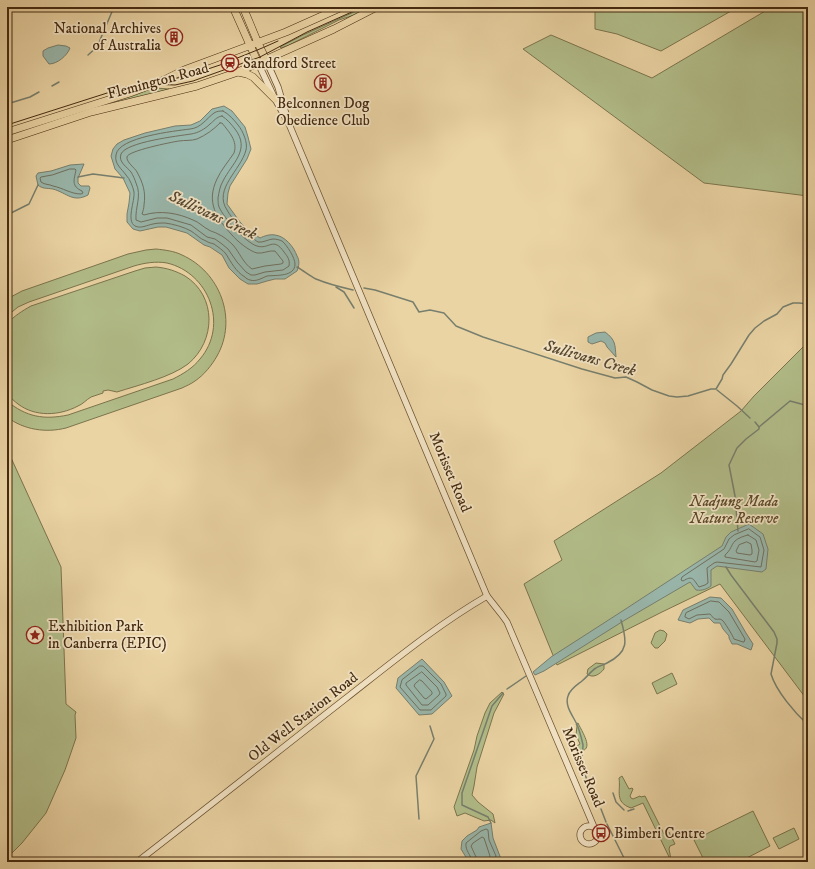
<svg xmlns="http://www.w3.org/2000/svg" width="815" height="869" viewBox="0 0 815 869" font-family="'IM FELL DW Pica',serif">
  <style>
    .green { fill: #b2be8a; stroke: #7c744d }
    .water { fill: #99b7ac; stroke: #777f6e }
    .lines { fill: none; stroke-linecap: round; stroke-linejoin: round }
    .shore { stroke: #6f705e; stroke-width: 1 }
    .stream { stroke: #777f6e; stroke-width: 1.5 }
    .minor-casing { stroke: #6e5435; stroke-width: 7 }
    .major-casing { stroke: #452a10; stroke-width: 8 }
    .minor { stroke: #f2e3c4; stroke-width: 5.5 }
    .major { stroke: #ebd4a4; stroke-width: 7 }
    .tram { stroke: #452a10; stroke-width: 1 }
    .labels { text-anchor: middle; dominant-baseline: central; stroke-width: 3.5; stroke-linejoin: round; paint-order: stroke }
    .poi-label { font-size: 15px; fill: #452a10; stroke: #f2e3c4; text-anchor: start }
    .street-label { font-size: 15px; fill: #452a10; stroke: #f2e3c4 }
    .park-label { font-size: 15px; font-style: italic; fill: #5b4828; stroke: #f2e3c4 }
    .water-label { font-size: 16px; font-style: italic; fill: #56462f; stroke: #f2e3c4 }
  </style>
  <rect width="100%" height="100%" fill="#ebd4a4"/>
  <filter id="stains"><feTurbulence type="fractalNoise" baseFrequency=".005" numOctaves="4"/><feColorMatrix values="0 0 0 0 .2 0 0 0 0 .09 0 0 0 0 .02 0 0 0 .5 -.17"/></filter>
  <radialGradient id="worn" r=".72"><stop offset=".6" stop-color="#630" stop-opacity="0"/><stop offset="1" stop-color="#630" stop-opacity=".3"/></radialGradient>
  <g class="green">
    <polygon points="365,7 371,7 354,15 339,20 289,45 281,48 280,47 303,35"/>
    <polygon points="596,7 738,7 661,51 617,34 595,29 595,9"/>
    <polygon points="772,7 808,7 808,196 704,183 523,49 551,35 652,78"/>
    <polygon points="154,87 155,88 169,89 7,137 7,135"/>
    <path d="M 156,249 C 165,250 174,251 182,255 C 220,272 238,319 217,356 C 212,365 204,375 195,381 C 191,384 186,386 182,388 L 66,428 C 46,433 24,430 7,417 L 7,401 C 26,417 44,420 68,415 L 173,379 C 183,374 193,368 200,359 C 229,325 209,273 167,263 C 156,261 144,263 134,266 L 29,302 L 18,307 L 7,316 L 7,299 L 22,291 L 128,254 L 146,250 Z"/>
    <path d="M 156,267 C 167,268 176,271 185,276 C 217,296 216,341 188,364 C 171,377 139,385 117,392 L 108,390 L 103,391 L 103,393 C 99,394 95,396 91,397 C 86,400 83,404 78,406 C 59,416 35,417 18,404 C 14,401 11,398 8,395 L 7,393 L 7,324 C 14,316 22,311 31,306 L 135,271 L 145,268 Z"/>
    <polygon points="808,342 808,701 720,584 662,612 557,665 524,584 562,560 554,541 661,473 741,411 754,396"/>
    <polygon points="7,449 61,567 66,704 76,712 75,715 76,738 65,770 46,813 22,843 7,858"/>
    <polygon points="660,630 664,631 667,634 665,641 658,648 655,648 651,643 655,633"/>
    <path d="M 596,663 L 604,664 L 604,669 C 600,674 593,679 587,674 L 588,669 Z"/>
    <polygon points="672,673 677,684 657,694 652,683"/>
    <polygon points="502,692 504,694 494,713 477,767 474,786 472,795 478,802 493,814 495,823 491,820 484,821 465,813 457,816 454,807 474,750 477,736 485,713 490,703"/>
    <path d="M 578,723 C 582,732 597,753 576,751 L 577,746 L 580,744 L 576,735 L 577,726 L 576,724 Z"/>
    <path d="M 622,776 L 629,789 L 632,788 L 633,789 L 630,796 L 631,798 L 633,799 L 640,796 L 641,797 L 645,796 L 664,834 L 669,832 L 675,844 L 670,846 L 669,849 L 670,854 L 671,861 L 643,803 L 631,808 C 614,802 621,791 619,778 Z"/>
    <polygon points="753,811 770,846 739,862 705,862 694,840"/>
    <polygon points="794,828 799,839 779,849 773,838"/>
  </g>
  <g class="water">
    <path d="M 58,45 L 66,46 L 70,48 C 67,56 57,64 49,64 L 43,56 L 43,51 L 48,48 Z"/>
    <path d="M 224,106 L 232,111 L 245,127 L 248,137 L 251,149 L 247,159 L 230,186 L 228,193 L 227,204 L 240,222 L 247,229 L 260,238 C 264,236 270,234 275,235 C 285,236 294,247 297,256 C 300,261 299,266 297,271 L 285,279 L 275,279 L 267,281 L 257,284 L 248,284 L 240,279 L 229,268 L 222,255 L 210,247 L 204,245 L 187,233 L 166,227 L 158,227 L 140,231 L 133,229 L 127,222 L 127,214 L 129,203 L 130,193 L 123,178 L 115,169 L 111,156 L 113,149 L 117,144 L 124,140 L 145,133 L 175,126 L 191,125 L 200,121 L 212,109 Z"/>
    <path d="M 84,164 L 78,178 L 78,183 L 81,186 L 89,186 L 90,188 L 88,195 C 73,203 67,193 53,189 C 47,188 42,189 38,185 L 36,176 L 38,173 L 51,171 L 70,165 Z"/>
    <path d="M 605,332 C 616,340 615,345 616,357 L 607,347 L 605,343 L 601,341 L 592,344 L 588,342 L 588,337 L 596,333 Z"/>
    <path d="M 749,524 L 763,534 L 768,549 L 766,569 L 762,572 L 717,566 L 711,570 L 711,586 C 707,589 702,591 696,590 L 690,582 L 625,620 L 544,671 L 535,675 L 533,672 L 551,657 L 621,612 L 722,546 L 726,537 L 731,532 Z"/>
    <polygon points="710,597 721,598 732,609 746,633 753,644 751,650 737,644 732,644 729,638 729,636 723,629 720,623 714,623 709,618 698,619 690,623 678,620 683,610"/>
    <polygon points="422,659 444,682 452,696 432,714 419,715 396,688 398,678"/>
    <polygon points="491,823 493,838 501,859 496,862 469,862 461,849 462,841 467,836 477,830 479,827"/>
  </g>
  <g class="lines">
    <g class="shore">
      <path d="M 223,111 C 229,114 234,120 238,125 C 243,131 248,143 246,150 C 241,170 213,189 227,210 C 233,220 241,229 251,237 C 253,238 256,241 258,242 C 263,243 269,239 273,239 C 276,239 280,240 282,241 C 287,245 295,258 295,264 C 295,277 276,275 267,276 C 262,278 256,282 250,280 C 249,280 245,278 245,277 C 236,272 231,262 226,254 C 223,250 218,247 214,244 C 211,243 209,243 206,241 C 200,239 196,234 191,231 C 184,227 173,224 165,223 C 161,223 157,223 153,224 C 147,225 141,229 135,226 C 126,221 135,201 134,192 C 133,187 130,179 126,175 C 122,169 114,164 116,155 C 118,137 175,131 190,129 C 201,128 206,119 214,113 C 217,111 220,111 223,111 Z"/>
      <path d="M 222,116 C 227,119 231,124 235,129 C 251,150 232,163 223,181 C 220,186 219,192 218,198 C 218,201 218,204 219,207 C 224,218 246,243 257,246 C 269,250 273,236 284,252 C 288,257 290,260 289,266 L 283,270 L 265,272 L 255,275 L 251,275 L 246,272 L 237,262 L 228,249 L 222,244 L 215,239 L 207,237 L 191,225 L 167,218 L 157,218 L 141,222 L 136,220 C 135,207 142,196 136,183 C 135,180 133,175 131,172 C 127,167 118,162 121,154 C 126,142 178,136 191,134 C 198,133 205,129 210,124 C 214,121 216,117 222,116 Z"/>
      <path d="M 220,123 L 222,123 C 229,132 238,141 234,153 C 228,162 221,170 217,179 C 206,202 216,218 232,235 C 237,241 249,251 257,253 C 263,254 269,250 275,251 L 283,261 L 283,263 L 281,264 L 265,266 L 252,269 C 243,263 240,253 233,245 C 229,241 223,236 218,234 C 215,232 212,232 209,230 C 203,227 199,222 193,220 C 178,213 160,210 144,215 L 142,214 C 143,211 144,208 144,205 C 146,192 143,183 137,172 C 135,168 126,162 127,157 C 127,151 172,142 179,141 C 185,140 191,141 197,139 C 206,135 213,130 220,123 Z"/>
      <path d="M 70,169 L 75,169 L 76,170 C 74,180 71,186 82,191 L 83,193 L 81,194 C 71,194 63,188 53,186 C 49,184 45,185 41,182 L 40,178 L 41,177 L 52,175 Z"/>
      <path d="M 749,529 L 760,537 L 764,550 L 761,567 L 717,562 L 714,563 L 707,568 L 708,583 L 705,585 L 699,587 C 693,579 693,575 683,581 L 681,580 L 682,577 L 724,549 L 729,539 L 734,535 Z"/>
      <path d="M 748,535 L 756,540 L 759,550 L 757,561 L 755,562 L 725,557 L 725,555 C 731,550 731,545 735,541 C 738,538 744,536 748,535 Z"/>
      <polygon points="747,542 751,544 752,550 752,554 750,555 737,553 736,551 739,545"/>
      <path d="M 711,601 L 719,602 L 729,612 L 745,639 L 744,642 L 743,642 L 734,639 C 733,636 724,621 722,620 C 719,618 719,620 715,619 C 713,618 712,616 710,614 L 697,615 L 689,619 L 685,617 L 685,616 L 686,613 Z"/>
      <polygon points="420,666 423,666 441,684 446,694 446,696 431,710 420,710 400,687 402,680"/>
      <polygon points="422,672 437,687 440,693 439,695 428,705 422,705 406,685 406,683 420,673"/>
      <polygon points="420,680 422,681 432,692 432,694 426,699 424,698 414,686 415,684"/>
      <path d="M 472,862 C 471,854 465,851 466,843 L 481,831 L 486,829 L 488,830 L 489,840 L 496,856 L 494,862"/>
      <polyline points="477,862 476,857 471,846 473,843 482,837 484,838 490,856 489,862"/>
    </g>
    <g class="stream">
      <polyline points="88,55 97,47 114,7"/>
      <polyline points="52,86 59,82"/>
      <polyline points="7,104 30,97 39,92"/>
      <polyline points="78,177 93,174 124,178"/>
      <polyline points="7,215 29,204 38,185"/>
      <path d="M 297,267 C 304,271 310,276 316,279 C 328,284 340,287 353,290"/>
      <polyline points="336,287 344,292 354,308"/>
      <polyline points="364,288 375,290 413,302 419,312 430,310 444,313 456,326 483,337 582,369 615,378 626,377 637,382 652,390 669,396 677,397 688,396 711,389 716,389 722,379 723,375 731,364 749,335 755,328 764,321 777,314 783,307 793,303 799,303 808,304"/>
      <polyline points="717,390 737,406 750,418"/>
      <polyline points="759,427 790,401 805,405 808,406"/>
      <polyline points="738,531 735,496 729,465 737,448 746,439 759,429 759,427 755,422"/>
      <path d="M 726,567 L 731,575 L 774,632 L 777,639 L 777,643 L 771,674 C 776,691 795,713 808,725"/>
      <polyline points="507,689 526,676"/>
      <polyline points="613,793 616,802 624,810"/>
      <path d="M 594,795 C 589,785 584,775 582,764 C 581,758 583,751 583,745 C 582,740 580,733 578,727 C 575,718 564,707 568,696 C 570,689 577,685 582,681 C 587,677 591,671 596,668 C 599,666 603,665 607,663 C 629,652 627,641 621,620"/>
      <polyline points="601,809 606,822"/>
      <polyline points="628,811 634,809"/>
      <polyline points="419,819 416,776 434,739 430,726"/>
      <polyline points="491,823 488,817 462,805 462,793 492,706 503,693"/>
      <polyline points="607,824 626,862"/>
      <polyline points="500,858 507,862"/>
    </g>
    <defs>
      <g id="minor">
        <polyline points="266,60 278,87 286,114"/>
        <polyline points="258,63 275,99 289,124 487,596 502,615 507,622 594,827"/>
        <circle cx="589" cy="835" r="9"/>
        <path d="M 137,862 C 207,808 276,753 345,699 C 391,663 437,625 487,596"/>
      </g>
      <g id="major">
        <polyline points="233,7 258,63"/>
        <polyline points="243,7 258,43 266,60"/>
        <polyline points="238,72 247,74 253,77 275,99"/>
        <polyline points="7,132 130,93 164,80 184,70 286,32 342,7"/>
        <polyline points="7,140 91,112 197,86 238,72 334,29 377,7"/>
      </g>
    </defs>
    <use href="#minor" class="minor-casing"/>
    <use href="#major" class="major-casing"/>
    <use href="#minor" class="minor"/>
    <use href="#major" class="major"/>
    <g class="tram">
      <path d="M 163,80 C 183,79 201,71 220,65 C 239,57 259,50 278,41"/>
      <polyline points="7,125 129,86 146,84 175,85 193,81 260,57 307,32 363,7"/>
    </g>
  </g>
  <defs>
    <symbol id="building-ring" viewBox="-11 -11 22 22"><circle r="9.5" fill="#f2e3c4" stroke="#8f2418" stroke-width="1.5"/><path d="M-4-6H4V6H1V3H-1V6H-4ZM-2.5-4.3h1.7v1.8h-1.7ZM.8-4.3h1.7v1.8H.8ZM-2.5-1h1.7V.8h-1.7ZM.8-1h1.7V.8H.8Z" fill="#8f2418"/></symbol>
    <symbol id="station-ring" viewBox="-11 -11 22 22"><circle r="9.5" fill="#f2e3c4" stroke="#8f2418" stroke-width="1.5"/><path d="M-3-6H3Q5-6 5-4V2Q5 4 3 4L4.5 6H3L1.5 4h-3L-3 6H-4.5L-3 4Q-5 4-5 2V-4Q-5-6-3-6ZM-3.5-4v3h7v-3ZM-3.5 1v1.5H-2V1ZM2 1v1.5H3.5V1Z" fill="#8f2418"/></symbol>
    <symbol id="sight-ring" viewBox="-11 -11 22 22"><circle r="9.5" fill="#f2e3c4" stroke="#8f2418" stroke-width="1.5"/><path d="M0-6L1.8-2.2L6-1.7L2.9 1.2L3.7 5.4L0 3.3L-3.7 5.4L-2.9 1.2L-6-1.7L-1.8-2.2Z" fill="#8f2418"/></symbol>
    <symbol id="bus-ring" viewBox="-11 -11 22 22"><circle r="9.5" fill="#f2e3c4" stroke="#8f2418" stroke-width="1.5"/><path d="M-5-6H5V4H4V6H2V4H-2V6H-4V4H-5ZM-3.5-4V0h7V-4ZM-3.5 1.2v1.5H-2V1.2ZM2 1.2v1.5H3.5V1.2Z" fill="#8f2418"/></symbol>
  </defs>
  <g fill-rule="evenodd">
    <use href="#building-ring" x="164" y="27" width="20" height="20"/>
    <use href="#station-ring" x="220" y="53" width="20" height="20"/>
    <use href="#building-ring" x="313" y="73" width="20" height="20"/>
    <use href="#sight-ring" x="25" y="625" width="20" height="20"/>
    <use href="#bus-ring" x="591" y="823" width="20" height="20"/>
  </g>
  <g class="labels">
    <g class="poi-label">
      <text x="161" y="28" text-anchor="end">National Archives<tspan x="161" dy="17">of Australia</tspan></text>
      <text x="243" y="63">Sandford Street</text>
      <text x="323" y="103" text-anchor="middle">Belconnen Dog<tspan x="323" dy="17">Obedience Club</tspan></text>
      <text x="48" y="626">Exhibition Park<tspan x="48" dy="17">in Canberra (EPIC)</tspan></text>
      <text x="614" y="833">Bimberi Centre</text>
    </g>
    <g class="street-label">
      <text transform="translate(158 81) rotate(-15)">Flemington Road</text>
      <text transform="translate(450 472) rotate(67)">Morisset Road</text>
      <text transform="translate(303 717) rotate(-38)">Old Well Station Road</text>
      <text transform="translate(583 767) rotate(67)">Morisset Road</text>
    </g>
    <g class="park-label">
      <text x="734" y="501">Nadjung Mada<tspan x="734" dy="17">Nature Reserve</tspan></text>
    </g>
    <g class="water-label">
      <text transform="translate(213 215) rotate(25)">Sullivans Creek</text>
      <text transform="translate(590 358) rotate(16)">Sullivans Creek</text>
    </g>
  </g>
  <rect width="815" height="869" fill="none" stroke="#ebd4a4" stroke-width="24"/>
  <rect x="8" y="8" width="799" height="853" fill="none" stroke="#452a10" stroke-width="2"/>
  <rect x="12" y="12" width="791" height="845" fill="none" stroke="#452a10"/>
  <rect width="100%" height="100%" filter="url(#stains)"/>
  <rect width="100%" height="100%" fill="url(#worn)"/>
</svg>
